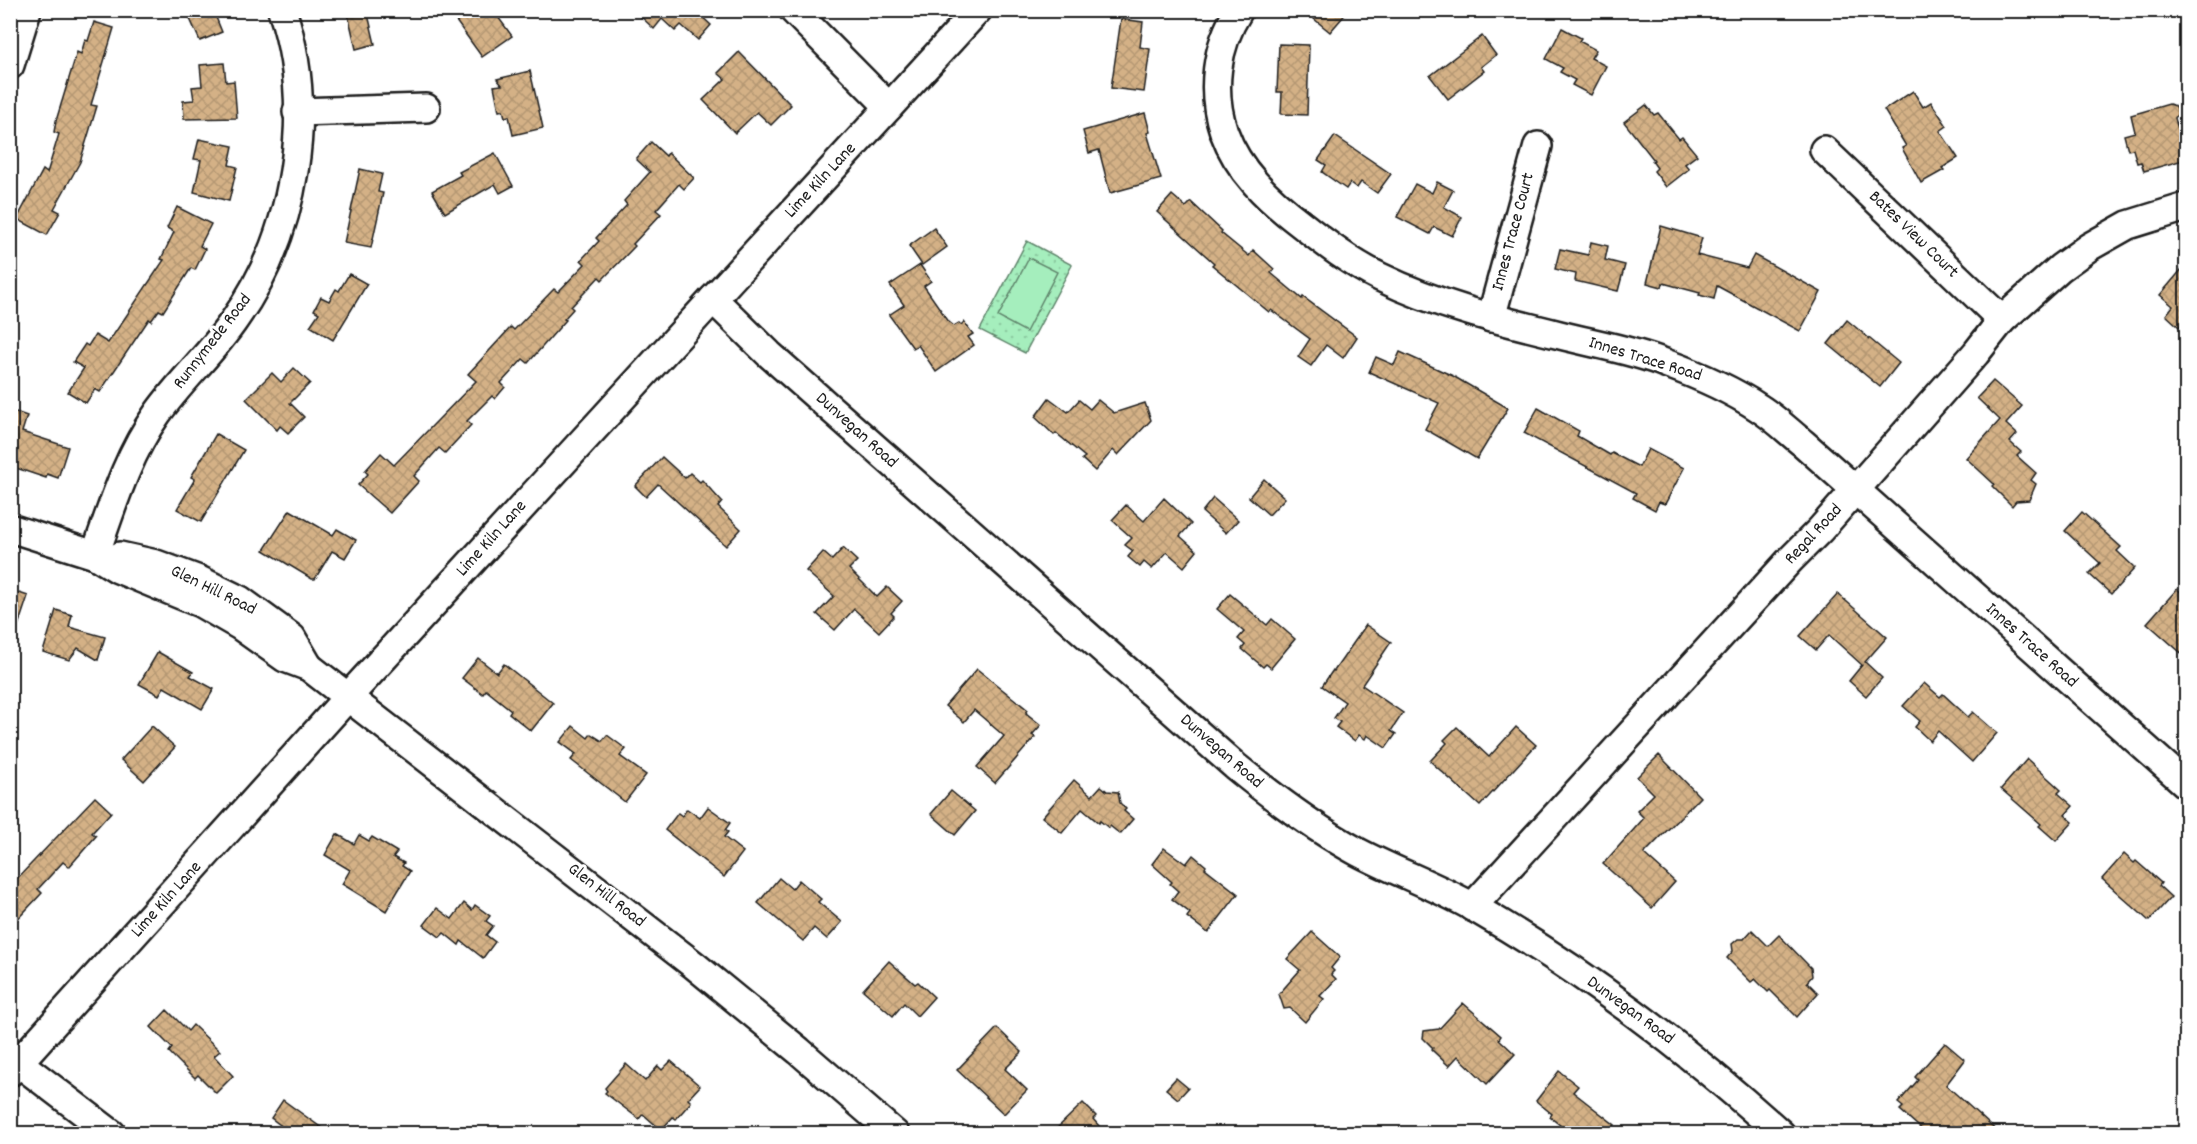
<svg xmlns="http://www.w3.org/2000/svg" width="2197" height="1144" viewBox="0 0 2197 1144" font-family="Dekko,sans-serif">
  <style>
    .grass { fill: url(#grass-dots); stroke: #60856c; stroke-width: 1.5 }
    .garden { fill: #a5eebd; stroke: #60856c; stroke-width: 1.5 }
    .building { fill: url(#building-cross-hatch); stroke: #1c1c1c; stroke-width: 1.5 }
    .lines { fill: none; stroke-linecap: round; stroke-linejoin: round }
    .minor-casing { stroke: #1c1c1c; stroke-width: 32 }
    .minor { stroke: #fff; stroke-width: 27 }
    .labels { text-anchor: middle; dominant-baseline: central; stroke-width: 6; stroke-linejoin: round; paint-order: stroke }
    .street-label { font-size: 18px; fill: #1c1c1c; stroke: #fff }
  </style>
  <defs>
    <pattern id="grass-dots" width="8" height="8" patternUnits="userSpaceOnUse" patternTransform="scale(1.5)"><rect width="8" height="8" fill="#a5eebd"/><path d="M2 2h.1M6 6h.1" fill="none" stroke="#8dcca2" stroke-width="1.8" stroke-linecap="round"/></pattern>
    <pattern id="building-cross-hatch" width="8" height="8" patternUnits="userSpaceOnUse" patternTransform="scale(1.5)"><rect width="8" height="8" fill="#d4b186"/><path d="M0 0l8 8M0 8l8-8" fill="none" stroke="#b59873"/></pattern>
  </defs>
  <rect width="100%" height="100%" fill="#fff"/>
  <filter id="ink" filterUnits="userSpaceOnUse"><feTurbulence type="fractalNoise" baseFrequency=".0167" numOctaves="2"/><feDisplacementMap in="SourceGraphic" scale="12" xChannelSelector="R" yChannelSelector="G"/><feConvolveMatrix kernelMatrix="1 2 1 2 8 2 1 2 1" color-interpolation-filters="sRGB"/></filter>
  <g filter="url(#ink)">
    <polygon class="grass" points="1027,241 1072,265 1025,353 980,330"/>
    <polygon class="garden" points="1029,258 1057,272 1026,332 998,317"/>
    <g class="building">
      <polygon points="186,10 213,10 222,32 200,41"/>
      <polygon points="347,10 367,10 375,44 356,49"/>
      <polygon points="448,10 493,10 512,36 482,57"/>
      <polygon points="634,10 695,10 711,25 698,40 681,25 675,31 662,19 654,29"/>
      <polygon points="1322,10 1349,10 1330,32 1314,19"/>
      <polygon points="1121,19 1143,22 1140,47 1150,49 1144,92 1111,88"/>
      <polygon points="94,22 114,28 91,105 97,106 80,162 54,209 60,212 47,235 17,219 43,170 47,173 59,134 54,132 56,121 77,52 81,54 85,40 88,41"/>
      <polygon points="1562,28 1581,38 1579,41 1596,50 1591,58 1606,66 1591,95 1572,85 1575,80 1560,72 1563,68 1546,59"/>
      <polygon points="1482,36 1496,55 1481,67 1484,71 1448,99 1430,76"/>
      <polygon points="1279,44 1309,45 1307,115 1281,114 1282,92 1277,92"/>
      <polygon points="739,52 791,105 771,125 757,112 735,133 703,100 725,79 718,73"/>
      <polygon points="224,63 226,82 234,81 237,118 184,119 183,101 194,100 192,87 202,86 200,65"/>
      <polygon points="530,71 543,128 513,135 509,116 505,117 503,110 499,111 494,86 502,85 497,79"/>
      <polygon points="1913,91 1923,107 1931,102 1947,126 1940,131 1958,158 1942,168 1944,170 1921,183 1902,148 1906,146 1884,110"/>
      <polygon points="2169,104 2176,106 2178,113 2175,118 2180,137 2187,135 2187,159 2144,171 2141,162 2137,163 2133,149 2128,150 2124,135 2135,132 2131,115"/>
      <polygon points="1646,105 1654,115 1658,113 1679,139 1682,137 1697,155 1685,164 1689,169 1666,187 1654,171 1657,168 1652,161 1654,160 1624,122"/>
      <polygon points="1145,113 1150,132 1147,133 1161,179 1110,193 1099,150 1089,153 1083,131"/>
      <polygon points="1335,136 1391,174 1377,193 1361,182 1357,188 1350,183 1346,189 1322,172 1326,165 1318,160"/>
      <polygon points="199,139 233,146 229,165 237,167 229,201 194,192 201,160 194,159"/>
      <polygon points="651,142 666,156 668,153 694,178 684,189 679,184 656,210 661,214 633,244 635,246 602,280 599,277 571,307 573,309 564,319 566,320 528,363 523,359 501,383 505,387 495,399 492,396 467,421 471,425 445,453 439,448 414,476 419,481 390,513 358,485 368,474 365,471 381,453 394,465 476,381 468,374 511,327 514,330 554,289 558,292 585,264 581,260 599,241 596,238 627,205 624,201 650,172 636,159"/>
      <polygon points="495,153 513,186 500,193 495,184 445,213 432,191 461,175 459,172"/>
      <polygon points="360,169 382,174 378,192 383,193 371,248 344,243"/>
      <polygon points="1437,182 1453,190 1444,207 1462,217 1452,236 1434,227 1430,234 1397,217 1415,184 1432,193"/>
      <polygon points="1172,195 1186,207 1191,202 1222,231 1221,233 1249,256 1253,250 1274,269 1271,273 1302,299 1303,297 1357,337 1343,358 1326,345 1311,366 1298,357 1310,339 1271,310 1269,312 1212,265 1214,263 1157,212"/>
      <polygon points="177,207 211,224 200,246 205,249 195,270 191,268 163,312 159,310 151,321 149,319 100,392 95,389 86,403 68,392 84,368 73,362 85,344 88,346 95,335 108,343 164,260 161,259 174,232 167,228"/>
      <polygon points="1661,226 1702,238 1697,255 1747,268 1754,255 1821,292 1800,331 1717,286 1714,299 1699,295 1700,293 1663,283 1662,287 1647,283"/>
      <polygon points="934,228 947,247 922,265 909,246"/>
      <polygon points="1591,242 1608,246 1605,260 1625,265 1618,291 1575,281 1576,274 1555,269 1560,249 1588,255"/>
      <polygon points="2187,263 2187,318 2179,327 2166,315 2173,306 2160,295"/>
      <polygon points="920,265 931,281 924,286 949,322 954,326 959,323 961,325 964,322 973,334 968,337 974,345 936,372 918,345 913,348 889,315 904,305 890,285"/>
      <polygon points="349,274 367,284 333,340 310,326 319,313 314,310 321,297 329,301 336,289 339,291"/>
      <polygon points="1847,320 1899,363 1880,387 1828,344"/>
      <polygon points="1400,352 1453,376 1508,408 1477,459 1425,429 1439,403 1369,372 1376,357 1394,365"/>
      <polygon points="294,368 310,383 290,403 304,417 288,433 280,426 277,430 246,399 272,373 281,382"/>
      <polygon points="1993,381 2022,406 2006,424 2017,434 2010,442 2021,452 2017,456 2036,473 2031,480 2036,484 2029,500 2016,501 2012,506 1992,486 1994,484 1966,458 2000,420 1977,398"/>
      <polygon points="1049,398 1068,412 1079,400 1090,409 1098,400 1114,413 1145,403 1151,420 1118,455 1113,450 1095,471 1082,459 1085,457 1056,433 1054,435 1035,417"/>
      <polygon points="1538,408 1579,431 1577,436 1610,455 1612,453 1639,467 1648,449 1684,468 1665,504 1659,502 1655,510 1633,498 1636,493 1524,433"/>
      <polygon points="10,410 27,416 22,432 68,447 58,478 47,474 46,478 10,466"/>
      <polygon points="216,434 244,450 201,522 177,509 195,479 191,477"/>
      <polygon points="662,457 685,478 690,473 700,482 702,480 722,502 718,507 741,529 726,546 658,484 646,497 635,486"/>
      <polygon points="1264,479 1285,498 1269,515 1249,497"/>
      <polygon points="1164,498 1191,524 1180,536 1197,551 1184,567 1167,552 1152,569 1144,562 1140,567 1128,557 1133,551 1125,545 1132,538 1112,520 1126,505 1144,521"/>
      <polygon points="1213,498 1238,520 1226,533 1202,512"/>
      <polygon points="290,510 333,535 337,529 356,540 345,558 332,551 315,579 312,579 264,550"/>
      <polygon points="2082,512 2121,547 2117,551 2135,568 2111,594 2089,574 2100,563 2065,531"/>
      <polygon points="843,548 857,561 849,569 877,597 887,587 902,601 891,613 894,616 879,632 854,609 835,630 817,614 834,596 806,571 823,552 832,560"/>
      <polygon points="2177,589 2187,597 2187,658 2147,623"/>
      <polygon points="10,590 28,596 13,641 10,640"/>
      <polygon points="1230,594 1267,625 1272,619 1295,639 1271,668 1266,664 1263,667 1242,649 1245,645 1238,639 1244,632 1217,609"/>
      <polygon points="1838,594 1887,637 1865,662 1882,678 1866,696 1849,681 1862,665 1829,635 1816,650 1800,636"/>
      <polygon points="56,610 72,615 69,627 105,637 98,660 78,648 69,660 43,652"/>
      <polygon points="1366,625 1391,642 1362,685 1403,713 1391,731 1396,734 1386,748 1367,735 1365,739 1359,735 1355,741 1336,727 1340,722 1334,718 1345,702 1322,686 1333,670 1334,671"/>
      <polygon points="158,652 193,672 190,676 214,689 202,709 164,687 159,695 139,684"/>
      <polygon points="478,658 497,673 504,664 553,703 531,731 509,713 511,710 486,690 483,694 462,678"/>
      <polygon points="977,669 1028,710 1026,713 1041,725 1032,735 1035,737 995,783 977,767 1004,736 974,710 964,722 945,706"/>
      <polygon points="1924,683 1940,697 1943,694 1968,717 1973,712 1997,733 1972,762 1938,731 1930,741 1915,727 1920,721 1903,706"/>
      <polygon points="152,726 175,747 144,781 121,760"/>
      <polygon points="573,726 588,738 591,734 602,741 607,735 626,749 620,756 646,775 625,802 571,760 576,754 560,742"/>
      <polygon points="1457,727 1489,757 1516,727 1536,745 1480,806 1430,761 1447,743 1444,740"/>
      <polygon points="1659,755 1700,797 1644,854 1675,882 1652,908 1603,864 1644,818 1637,811 1654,794 1637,777"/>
      <polygon points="2027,759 2061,790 2058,793 2073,806 2065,815 2073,822 2056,841 2039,826 2041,824 2001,789"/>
      <polygon points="1074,780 1092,796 1101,786 1107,791 1118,792 1120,803 1126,809 1124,811 1133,819 1120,834 1110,826 1109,828 1100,821 1099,823 1082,809 1062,833 1042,817"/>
      <polygon points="951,791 975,811 955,835 931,814"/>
      <polygon points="95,797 111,812 92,833 96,836 69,867 63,862 38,889 42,893 10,927 10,886"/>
      <polygon points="708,807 730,823 725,830 728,832 724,837 743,852 724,877 665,830 678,813 682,816 687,809 700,818"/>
      <polygon points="337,834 354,844 359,835 369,841 372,837 397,852 393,857 404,863 402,866 410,871 386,911 342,884 350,870 325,855"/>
      <polygon points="1164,848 1186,864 1193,855 1206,866 1205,868 1238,894 1208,933 1187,917 1190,913 1172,899 1178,891 1170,884 1172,882 1152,864"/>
      <polygon points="2124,854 2134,863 2136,861 2161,883 2159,886 2171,897 2149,921 2102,879"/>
      <polygon points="779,878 792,889 799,880 821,899 818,902 842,922 827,939 814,928 803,941 758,903"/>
      <polygon points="464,903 472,910 475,905 490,916 486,921 493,926 486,935 495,942 483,958 461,941 459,945 444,933 440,937 424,925 437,908 452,919"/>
      <polygon points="1752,930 1768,946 1779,935 1811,968 1812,976 1807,982 1818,993 1797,1017 1770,990 1768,992 1755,979 1751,982 1727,958 1733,951 1732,944 1738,939 1744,939"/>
      <polygon points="1312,932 1340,957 1331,968 1334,971 1331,974 1336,979 1320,996 1324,999 1305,1022 1290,1008 1284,1009 1279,994 1300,970 1287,959"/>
      <polygon points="889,961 915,984 918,982 934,997 917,1016 904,1003 893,1016 863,990"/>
      <polygon points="1463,1003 1501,1036 1499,1039 1515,1054 1487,1084 1458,1056 1449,1066 1432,1050 1433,1048 1423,1038 1424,1031 1439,1029"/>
      <polygon points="167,1010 188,1031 193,1025 220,1051 214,1056 233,1076 216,1093 198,1075 195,1078 169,1052 172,1048 151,1027"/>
      <polygon points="997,1028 1022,1052 1005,1069 1027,1090 1004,1114 957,1070"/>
      <polygon points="1945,1043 1965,1060 1946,1085 2000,1134 1927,1134 1900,1110 1903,1107 1898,1103 1918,1080 1915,1077"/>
      <polygon points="671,1061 700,1086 688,1099 691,1102 676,1119 673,1117 661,1130 643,1114 639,1119 605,1093 607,1091 605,1088 626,1064 645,1081 658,1066 662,1070"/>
      <polygon points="1559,1071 1578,1086 1573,1092 1615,1125 1608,1134 1571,1134 1550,1117 1552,1114 1536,1101"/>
      <polygon points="1176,1078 1188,1088 1178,1099 1166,1089"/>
      <polygon points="283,1100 330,1134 292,1134 271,1118"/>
      <polygon points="1083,1103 1096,1116 1093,1119 1106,1134 1051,1134"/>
    </g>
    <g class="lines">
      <defs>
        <g id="minor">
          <polyline points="793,10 889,107"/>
          <path d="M 1239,10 C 1216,46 1210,91 1224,132 C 1238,171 1268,199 1301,224 C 1325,243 1351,263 1380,277 C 1437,305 1498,320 1560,335 C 1595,344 1632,350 1665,363 C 1698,375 1729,388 1759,408 C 1775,418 1789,432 1804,444 L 2186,784"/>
          <polyline points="10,65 27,10"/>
          <polyline points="297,112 426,108"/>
          <polyline points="1824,150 2002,320"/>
          <path d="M 713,299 L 769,354 L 1235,766 C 1274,798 1314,828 1358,852 C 1396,872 1436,886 1473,907 C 1586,972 1684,1047 1781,1134"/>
          <polyline points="1491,318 1538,146"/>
          <polyline points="10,528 95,555 118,569 200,603 240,626 285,658 309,667 694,965 799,1051 895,1134"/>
          <path d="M 95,555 C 112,507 127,456 157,414 C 181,380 212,353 235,319 C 296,233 316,111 282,10"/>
          <polyline points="120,556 156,564 199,580 240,600 292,638 309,667"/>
          <polyline points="1472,907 1791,559 1820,530 1976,353 2002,320 2032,293 2060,268 2089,247 2128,225 2186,207"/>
          <polyline points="19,1063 112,1134"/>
          <polyline points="10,1072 347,698 978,10"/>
        </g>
      </defs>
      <use href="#minor" class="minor-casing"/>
      <use href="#minor" class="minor"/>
    </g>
  </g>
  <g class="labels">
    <g class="street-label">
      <text transform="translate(821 181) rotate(-47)">Lime Kiln Lane</text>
      <text transform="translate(1514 232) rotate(-75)">Innes Trace Court</text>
      <text transform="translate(1913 235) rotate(44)">Bates View Court</text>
      <text transform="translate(213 342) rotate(-52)">Runnymede Road</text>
      <text transform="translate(1645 360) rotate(17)">Innes Trace Road</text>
      <text transform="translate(856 431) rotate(42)">Dunvegan Road</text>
      <text transform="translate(1814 535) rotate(-47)">Regal Road</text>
      <text transform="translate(492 539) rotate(-48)">Lime Kiln Lane</text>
      <text transform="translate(213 591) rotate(26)">Glen Hill Road</text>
      <text transform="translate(2031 646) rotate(42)">Innes Trace Road</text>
      <text transform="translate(1221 752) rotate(41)">Dunvegan Road</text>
      <text transform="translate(606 896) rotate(38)">Glen Hill Road</text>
      <text transform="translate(167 900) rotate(-48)">Lime Kiln Lane</text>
      <text transform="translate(1630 1011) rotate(36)">Dunvegan Road</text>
    </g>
  </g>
  <rect width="2197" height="1144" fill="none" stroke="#fff" stroke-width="36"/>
  <rect x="18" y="18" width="2161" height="1108" fill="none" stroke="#1c1c1c" stroke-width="2" filter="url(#ink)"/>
</svg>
